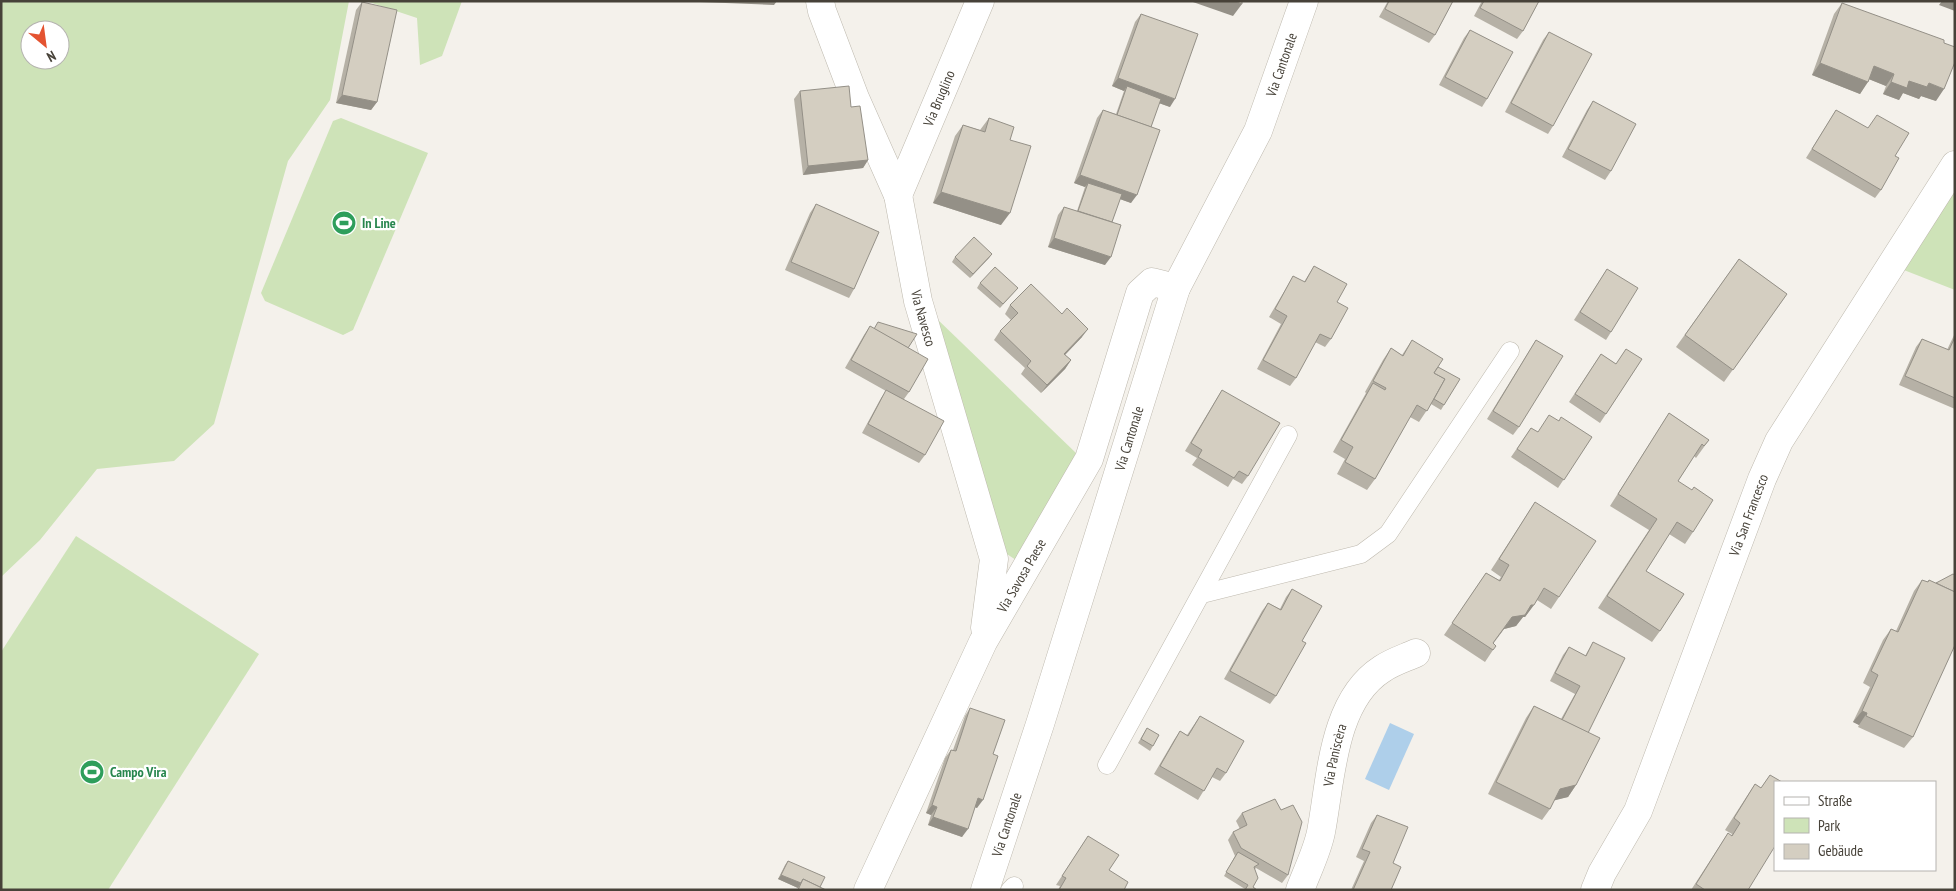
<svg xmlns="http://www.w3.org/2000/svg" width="1956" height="891" viewBox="0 0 1956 891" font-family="'PT Sans Narrow',sans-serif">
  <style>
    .green { fill: #cee3b8; fill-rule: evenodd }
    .water { fill: #aecfea }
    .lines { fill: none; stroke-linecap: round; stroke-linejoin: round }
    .lane-casing { stroke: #beb9ae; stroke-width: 19 }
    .street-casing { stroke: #beb9ae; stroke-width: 29 }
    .lane { stroke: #fff; stroke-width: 18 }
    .street { stroke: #fff; stroke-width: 28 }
    .wall { fill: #b6b1a6 }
    .shaded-wall { fill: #949087 }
    .building { fill: #d4cec1; stroke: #949087 }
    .labels { text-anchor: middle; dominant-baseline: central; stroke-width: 4.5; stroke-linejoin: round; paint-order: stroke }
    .street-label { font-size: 14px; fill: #474239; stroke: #fff }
    .leisure-label { font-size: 14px; font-weight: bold; fill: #27864d; stroke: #fff; text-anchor: start }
  </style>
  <rect width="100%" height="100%" fill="#f4f1eb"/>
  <g class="green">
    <path d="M 1,1 L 349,1 L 330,100 L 288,161 L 214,424 L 174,461 L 97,469 L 40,540 L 1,577 ZM 30,30 L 60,30 L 60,60 L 30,60 Z"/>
    <polygon points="366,1 462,1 442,56 420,65 417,18"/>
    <polygon points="341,118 428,153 353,330 343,335 265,301 261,293 333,121"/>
    <polygon points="1955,165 1955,290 1891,265"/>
    <polygon points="935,317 1076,453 1019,562 999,549"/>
    <polygon points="76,536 259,654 108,890 1,890 1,652"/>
  </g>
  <polygon class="water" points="1390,723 1414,734 1389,790 1365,779"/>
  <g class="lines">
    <defs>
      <g id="lane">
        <polyline points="1202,594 1361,554 1388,534 1510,351"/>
        <polyline points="1107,765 1288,435"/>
        <polyline points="1010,890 1014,886"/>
      </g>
      <g id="street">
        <path id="s1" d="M 820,1 L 822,11 L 855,98 L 898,195 L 918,301 L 994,559 L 985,628"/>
        <path id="s2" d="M 898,195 L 980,1"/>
        <path id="s3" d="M 868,890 L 983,642 L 1089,459 L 1140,293 L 1152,282 L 1176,288"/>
        <path id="s4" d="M 985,890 L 1040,724 L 1176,288 L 1258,131 L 1304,1"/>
        <path id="s5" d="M 1300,890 C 1307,871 1317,852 1321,832 C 1331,780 1332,701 1382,669 C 1392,662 1405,658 1416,653"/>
        <path id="s6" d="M 1595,890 L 1602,873 L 1638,811 L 1762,479 L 1779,441 L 1955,165"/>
      </g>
    </defs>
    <use href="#lane" class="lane-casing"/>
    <use href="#street" class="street-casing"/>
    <use href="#lane" class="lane"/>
    <use href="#street" class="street"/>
  </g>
  <g class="wall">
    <polygon points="1388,1 1453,1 1435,35 1429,43 1379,17"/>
    <polygon points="1482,1 1539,1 1523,31 1517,39 1474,16"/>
    <polygon points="362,2 377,102 371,110 336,103 356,10"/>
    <polygon points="1842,3 1936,101 1921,96 1919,99 1903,93 1899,100 1883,94 1886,86 1869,79 1860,94 1812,75 1834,14"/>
    <polygon points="1141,14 1170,107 1159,103 1151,127 1131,203 1120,199 1112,222 1105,265 1048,247 1058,215 1064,207 1077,211 1085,187 1074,183 1097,118 1103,110 1116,114 1124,91 1112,86 1135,22"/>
    <polygon points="1470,30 1487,99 1482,107 1439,85 1464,38"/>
    <polygon points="1549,32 1553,126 1548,134 1505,112 1543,40"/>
    <polygon points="800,91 851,107 868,160 863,168 803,175 794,99"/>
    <polygon points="1593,101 1611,171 1605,180 1562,157 1587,110"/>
    <polygon points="1836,110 1895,156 1881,190 1875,198 1806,158"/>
    <polygon points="989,118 1010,140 1001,225 933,203 955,136 963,125 980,130"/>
    <polygon points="816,204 854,289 849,298 785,270 810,213"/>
    <polygon points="992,254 970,278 952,262 955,257"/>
    <polygon points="1739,259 1787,294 1724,382 1676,347"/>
    <polygon points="1314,266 1337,302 1331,339 1325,347 1315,342 1296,378 1290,386 1257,369 1281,324 1269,317 1288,285 1293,276 1304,282"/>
    <polygon points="1607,269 1611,332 1606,340 1574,320"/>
    <polygon points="980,283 1018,288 1000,308 977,288"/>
    <polygon points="1010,305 1082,337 1065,355 1071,360 1065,369 1041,393 1021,374 1025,368 994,340 1000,331 1011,320 1005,314"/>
    <polygon points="870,326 908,348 909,392 904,399 925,455 919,463 862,433 881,398 886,391 845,368 864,335"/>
    <polygon points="1955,333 1955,409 1899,385 1916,347 1922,339 1947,350"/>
    <polygon points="1412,340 1438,367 1444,405 1441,410 1431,404 1419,422 1410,417 1375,479 1367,490 1337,474 1345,459 1333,452 1366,393 1365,392 1383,360 1391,348 1402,355"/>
    <polygon points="1536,340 1519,427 1513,435 1487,419"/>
    <polygon points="1601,354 1616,364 1642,359 1600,423 1569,402"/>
    <polygon points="1222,390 1248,476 1242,484 1233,479 1228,487 1192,465 1197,458 1185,451 1217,398"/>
    <polygon points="1669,413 1709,440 1696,458 1694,456 1678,481 1693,532 1685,544 1669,534 1646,571 1660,631 1652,642 1598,608 1649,530 1610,506"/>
    <polygon points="1559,421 1592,437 1558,488 1511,457 1531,428 1538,432"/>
    <polygon points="1535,502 1559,597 1551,609 1537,600 1525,617 1523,617 1516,626 1504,629 1493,643 1493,650 1485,662 1444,635 1486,573 1499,580 1501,577 1491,570"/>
    <polygon points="1955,575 1955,649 1953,648 1913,737 1904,748 1858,727 1859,725 1853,722 1870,687 1863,683 1883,640 1891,629 1896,631 1914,591 1922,580 1927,582 1929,580 1936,583"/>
    <polygon points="1292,589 1302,641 1276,696 1270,704 1224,679 1262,611 1268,603 1280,609 1286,597"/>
    <polygon points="1593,642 1588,733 1576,785 1568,797 1554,800 1550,809 1542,820 1488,794 1526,718 1534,706 1561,719 1575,694 1550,681 1563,655 1569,647 1585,656"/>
    <polygon points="970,708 993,754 977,808 975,807 962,837 928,825 931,815 926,813 945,758 951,750 953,750 965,716"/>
    <polygon points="1200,716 1226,773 1220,781 1212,777 1198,800 1154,774 1174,740 1180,731 1187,735"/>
    <polygon points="1147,728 1153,746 1150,751 1138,743"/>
    <polygon points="1770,775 1748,890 1691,890 1728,833 1731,836 1732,834 1725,830 1747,796 1755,784 1761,788"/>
    <polygon points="1242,813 1288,875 1282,883 1256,868 1255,869 1253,887 1257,890 1245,890 1245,889 1224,876 1235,856 1228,840 1233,832 1240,829 1236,821"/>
    <polygon points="1377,815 1393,863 1391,890 1351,890 1364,861 1356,857 1371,823"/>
    <polygon points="1088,836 1109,870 1124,890 1058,890 1060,886 1056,885"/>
    <polygon points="788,861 820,887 826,890 797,890 798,888 778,879 785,865"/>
  </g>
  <g class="shaded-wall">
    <polygon points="701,1 777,1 774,5 700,2"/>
    <polygon points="1190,1 1234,1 1242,4 1233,16"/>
    <polygon points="1942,1 1955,1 1955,11 1939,5"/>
    <polygon points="1820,63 1868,82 1860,94 1812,75"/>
    <polygon points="1874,66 1894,74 1886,86 1866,78"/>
    <polygon points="1118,78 1175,99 1170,107 1125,91 1127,86 1124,91 1112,86"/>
    <polygon points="1909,81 1929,83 1944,89 1936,101 1921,96 1919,99 1903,93 1899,100 1883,94 1891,82"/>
    <polygon points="342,95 377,102 371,110 336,103"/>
    <polygon points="868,160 863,168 803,175 808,166"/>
    <polygon points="1080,175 1137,195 1131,203 1086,187 1088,183 1085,187 1074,183"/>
    <polygon points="941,192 1010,213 1001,225 933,203"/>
    <polygon points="1054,238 1111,257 1105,265 1048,247"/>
    <polygon points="992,254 989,258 970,278 973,274"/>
    <polygon points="1088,329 1082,337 1058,362 1064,354"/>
    <polygon points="1071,360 1065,369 1041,393 1047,385"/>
    <polygon points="1531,605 1534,605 1525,617 1523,617 1516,626 1504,629 1485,655 1512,617"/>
    <polygon points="1862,711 1867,713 1859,725 1853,722"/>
    <polygon points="1576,785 1568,797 1552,801 1560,789"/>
    <polygon points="978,798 983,800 977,808 972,806"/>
    <polygon points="932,805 937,807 931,815 926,813"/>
    <polygon points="933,817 968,829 962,837 928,825"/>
    <polygon points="781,875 801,883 798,888 778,879"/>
  </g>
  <g class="building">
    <polygon points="1234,1 1242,1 1242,4"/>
    <polygon points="1389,1 1453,1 1435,35 1385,9"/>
    <polygon points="1484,1 1539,1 1523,31 1480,8"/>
    <polygon points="362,2 397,10 377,102 342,95"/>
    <polygon points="1842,3 1944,40 1944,43 1955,47 1955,62 1944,89 1929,83 1927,87 1909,81 1907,88 1891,82 1894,74 1874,66 1868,82 1820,63"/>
    <polygon points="1141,14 1198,34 1175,99 1118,78"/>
    <polygon points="1470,30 1513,52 1487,99 1445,77"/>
    <polygon points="1549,32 1592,54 1553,126 1511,103"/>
    <polygon points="849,86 851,107 860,106 868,160 808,166 800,91"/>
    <polygon points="1127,86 1161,99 1151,127 1117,115"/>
    <polygon points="1593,101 1636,124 1611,171 1568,149"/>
    <polygon points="1103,110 1160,130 1137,195 1080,175"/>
    <polygon points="1836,110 1868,128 1877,115 1909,133 1895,156 1899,158 1881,190 1812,149"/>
    <polygon points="989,118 1014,127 1010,140 1031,146 1010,213 941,192 963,125 985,132"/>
    <polygon points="1088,183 1122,194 1112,222 1078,211"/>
    <polygon points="816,204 879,232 854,289 791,262"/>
    <polygon points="1064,207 1121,225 1111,257 1054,238"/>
    <polygon points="974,237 992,254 973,274 955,257"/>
    <polygon points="1739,259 1787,294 1733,370 1685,335"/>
    <polygon points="1314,266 1347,284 1337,302 1348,308 1331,339 1320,334 1296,378 1263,360 1287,316 1275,309 1293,276 1305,282"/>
    <polygon points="995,267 1018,288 1003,304 980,283"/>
    <polygon points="1607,269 1638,288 1611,332 1580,312"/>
    <polygon points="1031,284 1062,314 1067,308 1088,329 1064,354 1071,360 1047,385 1027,366 1031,361 1000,331 1018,313 1010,305"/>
    <polygon points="878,322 917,334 908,348 874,329"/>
    <polygon points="870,326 928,359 909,392 851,360"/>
    <polygon points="1955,337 1955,398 1905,376 1922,339 1949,350"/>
    <polygon points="1412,340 1443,359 1434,373 1445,379 1427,411 1417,405 1375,479 1345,462 1353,447 1341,440 1373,383 1385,390 1386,388 1373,381 1391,348 1403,356"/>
    <polygon points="1536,340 1563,356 1519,427 1493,411"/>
    <polygon points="1626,349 1642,359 1606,414 1575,394 1601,354 1616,364"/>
    <polygon points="1438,367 1460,379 1444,405 1434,399 1445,379 1434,373"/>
    <polygon points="886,390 944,421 925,455 868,424"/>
    <polygon points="1222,390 1280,423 1248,476 1239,471 1234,478 1198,457 1202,450 1191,443"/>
    <polygon points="1669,413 1709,440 1704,446 1702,444 1678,481 1692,490 1694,487 1713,500 1693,532 1677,522 1646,571 1684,594 1660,631 1607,596 1657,519 1618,494"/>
    <polygon points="1549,415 1559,421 1561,417 1592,437 1564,480 1517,449 1531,428 1538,432"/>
    <polygon points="1535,502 1596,541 1559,597 1544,588 1534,605 1531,605 1525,615 1512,617 1493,643 1496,646 1493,650 1452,623 1486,573 1500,581 1509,565 1499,559"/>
    <polygon points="1953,574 1955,575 1955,592 1936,583"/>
    <polygon points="1922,580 1928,582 1929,580 1955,592 1955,645 1913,737 1866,716 1867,713 1862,711 1878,675 1871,671 1891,629 1898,632"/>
    <polygon points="1292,589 1322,606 1302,641 1306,643 1276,696 1230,671 1268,603 1281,610"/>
    <polygon points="1593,642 1625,658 1588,733 1562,720 1580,686 1555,673 1569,647 1586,656"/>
    <polygon points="1534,706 1600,738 1576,785 1560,789 1550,809 1496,782"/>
    <polygon points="970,708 1005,720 993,754 998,756 983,800 978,798 968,829 933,817 937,807 932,805 951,750 956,751"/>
    <polygon points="1200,716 1244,741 1226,773 1217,768 1204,791 1160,766 1180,731 1188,736"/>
    <polygon points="1147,728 1159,735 1153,746 1141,739"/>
    <polygon points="1770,775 1782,782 1775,782 1775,846 1748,890 1705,890 1696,884 1728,833 1732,836 1740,823 1734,818 1755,784 1761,788"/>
    <polygon points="1275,799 1281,810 1293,805 1302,822 1288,875 1241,848 1233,832 1247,825 1242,813"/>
    <polygon points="1377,815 1408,827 1393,863 1401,867 1391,890 1353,890 1370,852 1362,849"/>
    <polygon points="1088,836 1119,855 1109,870 1128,882 1124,890 1059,890 1066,878 1062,876"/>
    <polygon points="1238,852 1259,864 1254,867 1258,878 1253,887 1257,890 1245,890 1248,885 1226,872"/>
    <polygon points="788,861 825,877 820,887 803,879 801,883 781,875"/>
    <polygon points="803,879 826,890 798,890"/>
  </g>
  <defs>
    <symbol id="stadium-disc" viewBox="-11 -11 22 22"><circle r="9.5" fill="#2e9e5b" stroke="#fff"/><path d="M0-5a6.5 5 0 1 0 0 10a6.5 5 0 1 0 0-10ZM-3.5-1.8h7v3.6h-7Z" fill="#fff"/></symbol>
  </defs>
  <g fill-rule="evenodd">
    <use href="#stadium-disc" x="330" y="209" width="28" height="28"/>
    <use href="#stadium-disc" x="78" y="758" width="28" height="28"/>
  </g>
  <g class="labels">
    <g class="street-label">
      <text stroke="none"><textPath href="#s4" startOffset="879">Via Cantonale</textPath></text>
      <text stroke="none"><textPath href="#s2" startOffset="105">Via Bruglino</textPath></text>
      <text stroke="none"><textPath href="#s1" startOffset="335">Via Navesco</textPath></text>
      <text stroke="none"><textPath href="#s4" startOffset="474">Via Cantonale</textPath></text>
      <text stroke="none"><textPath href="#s6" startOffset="406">Via San Francesco</textPath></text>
      <text stroke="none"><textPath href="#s3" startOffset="350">Via Savosa Paese</textPath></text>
      <text stroke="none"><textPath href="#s5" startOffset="140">Via Paniscèra</textPath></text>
      <text stroke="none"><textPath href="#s4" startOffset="69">Via Cantonale</textPath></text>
    </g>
    <g class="leisure-label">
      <text x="362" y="223">In Line</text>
      <text x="110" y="772">Campo Vira</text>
    </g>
  </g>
  <rect width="1956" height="891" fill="none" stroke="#474239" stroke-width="5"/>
  <rect x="1774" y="781" width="162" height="90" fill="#ffffff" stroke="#b5b3b0"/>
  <rect x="1784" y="797" width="25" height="8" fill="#ffffff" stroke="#b5b3b0"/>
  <text x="1818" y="806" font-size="15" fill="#474239">Straße</text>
  <rect x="1784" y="818" width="25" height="15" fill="#cee3b8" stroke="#b5b3b0"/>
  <text x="1818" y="831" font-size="15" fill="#474239">Park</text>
  <rect x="1784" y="844" width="25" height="15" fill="#d4cec1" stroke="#b5b3b0"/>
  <text x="1818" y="856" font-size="15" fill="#474239">Gebäude</text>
  <g transform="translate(45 45) rotate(151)"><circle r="24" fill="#ffffff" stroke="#b5b3b0"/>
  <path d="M0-4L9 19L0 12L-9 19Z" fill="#e45331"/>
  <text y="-8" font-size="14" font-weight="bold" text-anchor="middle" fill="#474239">N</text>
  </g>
</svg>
